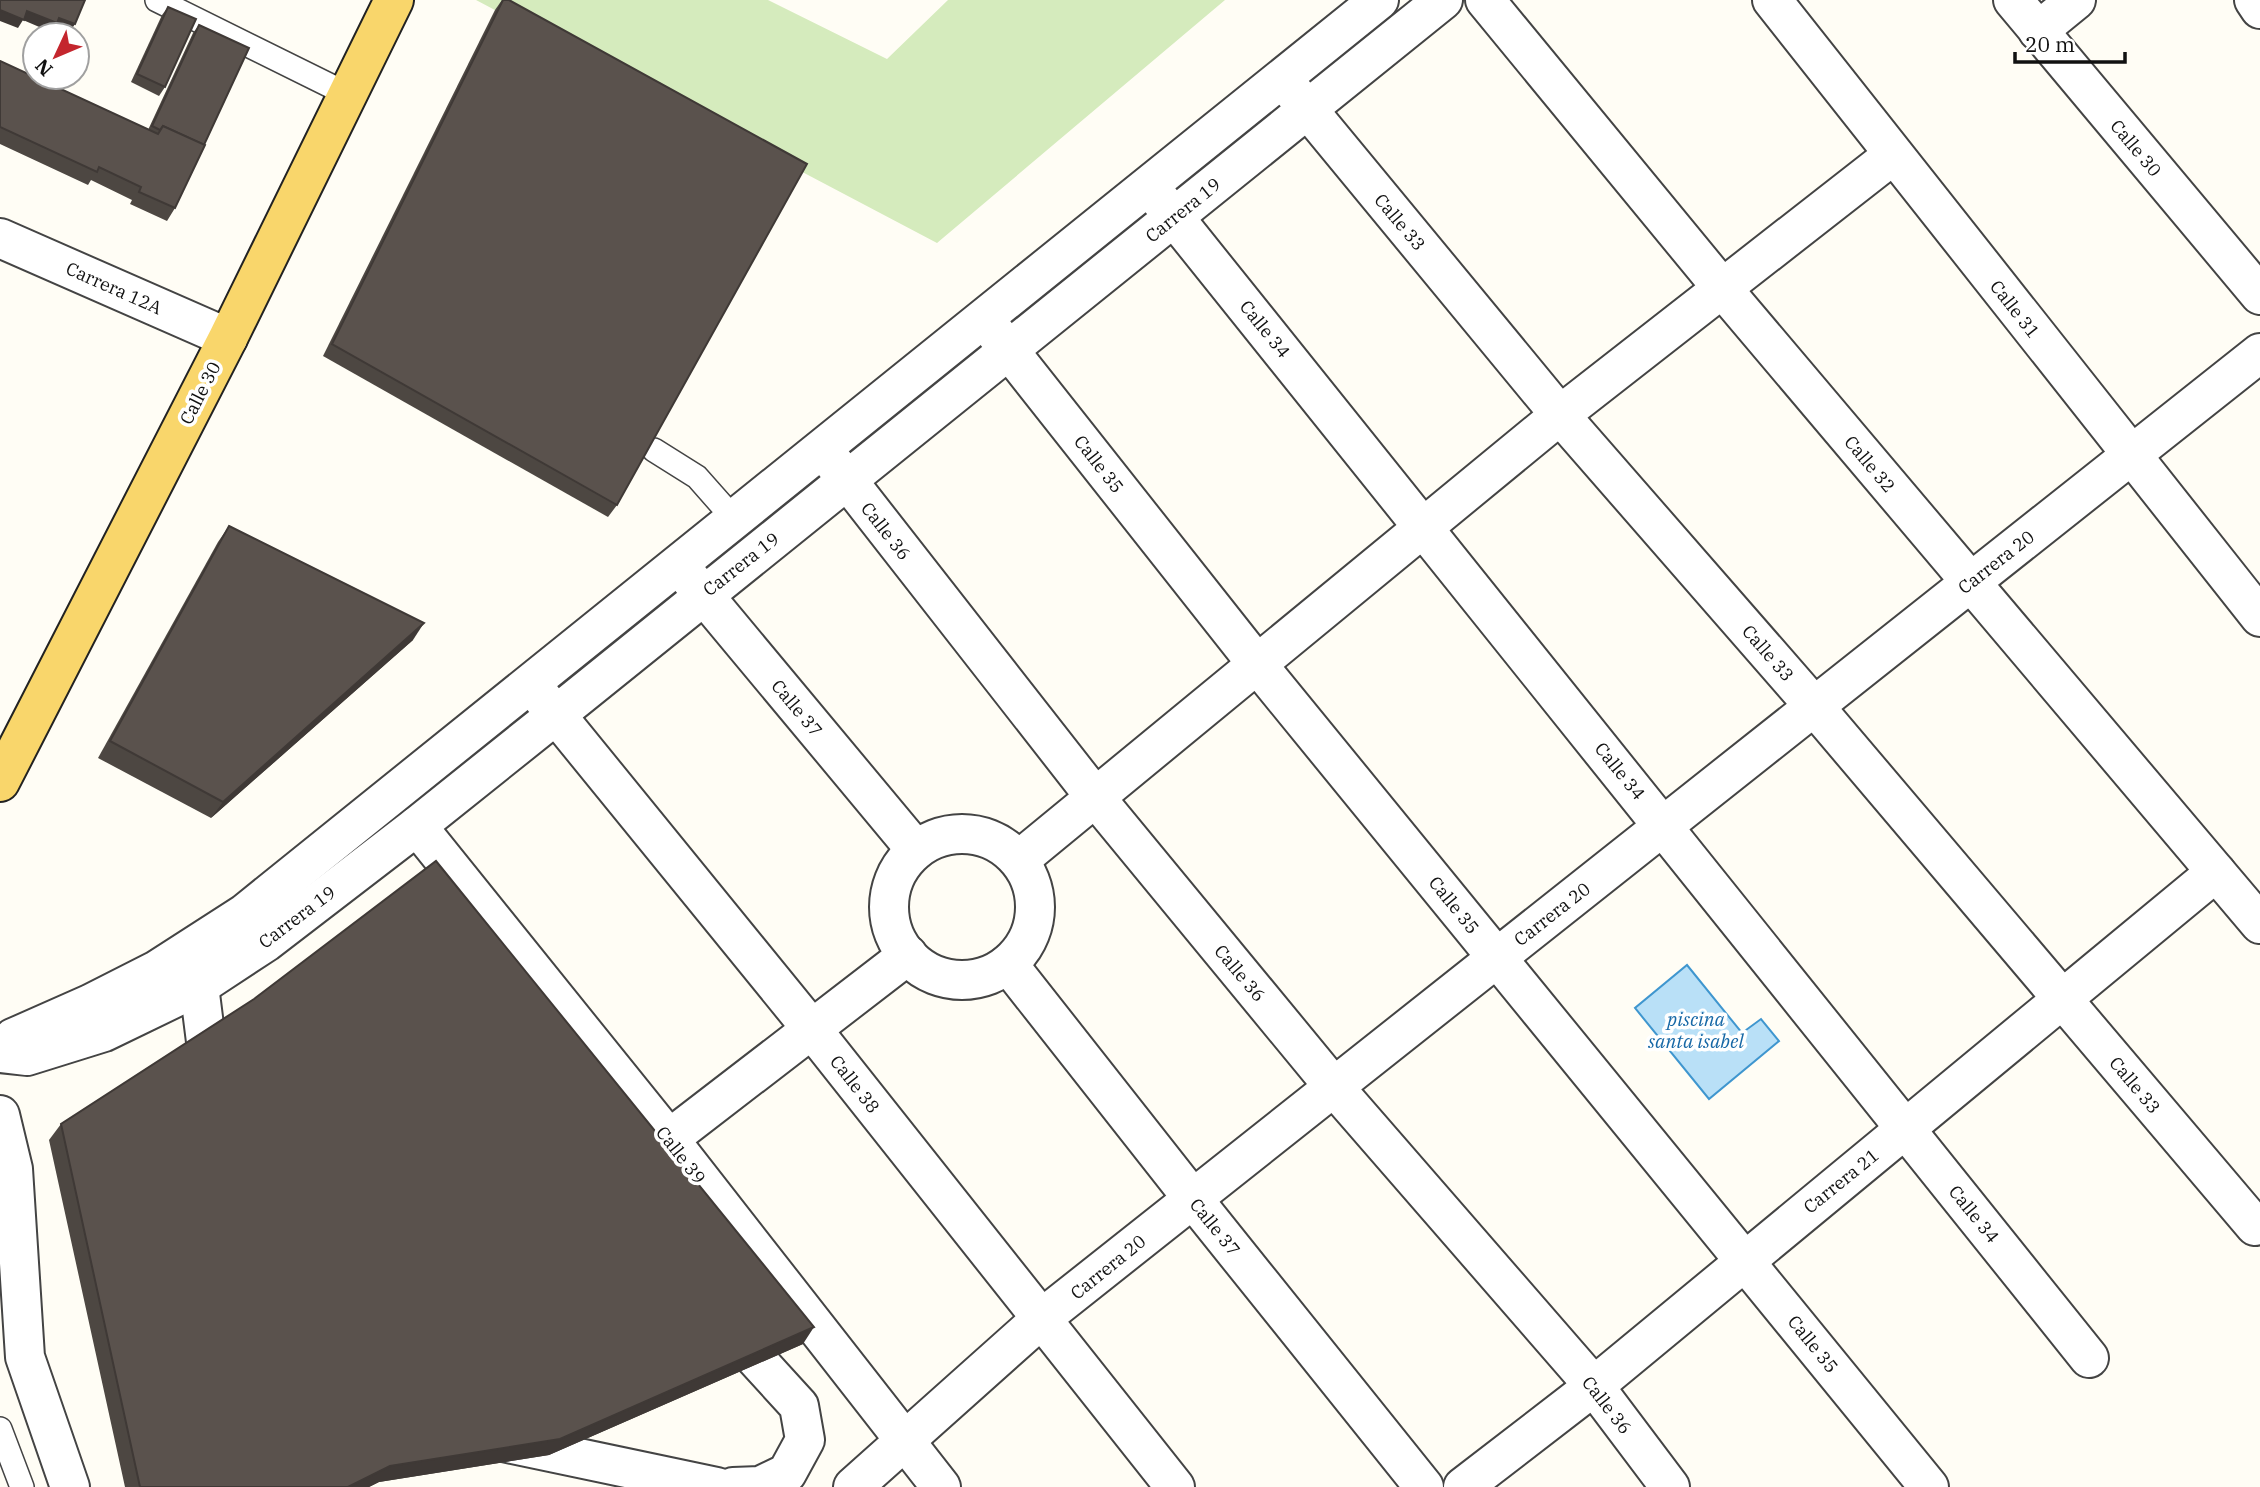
<svg xmlns="http://www.w3.org/2000/svg" width="2260" height="1487" viewBox="0 0 2260 1487" font-family="'IBM Plex Serif',serif">
  <style>
    .green { fill: #d5ebbd }
    .water { fill: #b9e0f7; stroke: #3f96cf; stroke-width: 2 }
    .lines { fill: none; stroke-linecap: round; stroke-linejoin: round }
    .service-casing { stroke: #444; stroke-width: 26 }
    .minor-casing { stroke: #444; stroke-width: 42 }
    .tertiary-casing { stroke: #444; stroke-width: 42 }
    .primary-casing { stroke: #222; stroke-width: 42 }
    .service { stroke: #fff; stroke-width: 23 }
    .minor { stroke: #fff; stroke-width: 38 }
    .tertiary { stroke: #fff; stroke-width: 38 }
    .primary { stroke: #f9d66b; stroke-width: 38 }
    .wall { fill: #4d4742 }
    .shaded-wall { fill: #3f3936 }
    .building { fill: #5a524d; stroke: #3f3936; stroke-width: 2 }
    .labels { text-anchor: middle; dominant-baseline: central; stroke-width: 7; stroke-linejoin: round; paint-order: stroke }
    .street-label { font-size: 18px; fill: #111; stroke: #fff }
    .water-label { font-size: 19px; font-style: italic; fill: #1768a6; stroke: #fff }
  </style>
  <rect width="100%" height="100%" fill="#fffdf5"/>
  <polygon class="green" points="476,0 768,0 887,59 948,0 1225,0 937,243"/>
  <polygon class="water" points="1687,965 1742,1033 1761,1019 1779,1041 1709,1099 1635,1008"/>
  <g class="lines">
    <defs>
      <g id="service">
        <polyline points="157,0 347,94"/>
        <polyline points="654,450 697,477 735,520"/>
        <polyline points="0,1429 22,1487"/>
      </g>
      <g id="minor">
        <polyline points="1485,0 1722,288 2260,924"/>
        <polyline points="1772,0 2260,617"/>
        <polyline points="2013,0 2260,295"/>
        <polyline points="2254,0 2260,9"/>
        <polyline points="2038,31 2076,0"/>
        <polyline points="1286,83 1560,415 1814,706 2255,1226"/>
        <polyline points="1153,191 2089,1358"/>
        <polyline points="0,238 228,338"/>
        <polyline points="826,453 1095,797 1334,1087 1594,1386 1670,1487"/>
        <polyline points="682,569 916,850"/>
        <polyline points="535,689 811,1028 1175,1487"/>
        <polyline points="417,826 669,1139 941,1487"/>
        <circle cx="962" cy="907" r="73"/>
        <polyline points="1019,860 1560,415 1893,155"/>
        <polyline points="1008,964 1193,1199 1424,1487"/>
        <polyline points="199,986 211,1081"/>
        <polyline points="0,1115 13,1169 25,1357 70,1487"/>
        <polyline points="669,1139 908,955"/>
        <polyline points="725,1325 799,1406 805,1440 787,1473 760,1486 733,1487"/>
        <polyline points="503,1442 717,1487"/>
        <polyline points="853,1487 1041,1319 2260,353"/>
        <polyline points="1463,1487 1594,1386 2216,872"/>
      </g>
      <g id="tertiary">
        <polyline points="993,330 1257,664 1929,1487"/>
        <polyline points="13,1038 90,1004 157,970 244,914 1379,0"/>
        <polyline points="0,1053 27,1056 104,1032 199,986 266,942 417,826 557,714 1443,0"/>
      </g>
      <polyline id="primary" points="0,782 228,338 394,0"/>
    </defs>
    <use href="#service" class="service-casing"/>
    <use href="#minor" class="minor-casing"/>
    <use href="#tertiary" class="tertiary-casing"/>
    <use href="#primary" class="primary-casing"/>
    <use href="#service" class="service"/>
    <use href="#minor" class="minor"/>
    <use href="#tertiary" class="tertiary"/>
    <use href="#primary" class="primary"/>
  </g>
  <g class="wall">
    <polygon points="502,0 509,0 617,505 608,517 323,356 495,10"/>
    <polygon points="168,7 165,87 159,96 131,82 162,15"/>
    <polygon points="199,25 204,145 175,208 167,221 130,204 132,200 91,180 88,185 0,144 0,61 148,130 193,33"/>
    <polygon points="229,526 413,640 211,818 98,758 218,542"/>
    <polygon points="61,1124 803,1344 549,1455 379,1482 369,1487 125,1487 49,1140"/>
  </g>
  <g class="shaded-wall">
    <polygon points="0,10 27,11 59,18 75,24 69,33 55,27 51,32 23,20 18,28 0,21"/>
    <polygon points="424,623 413,640 211,818 223,802"/>
    <polygon points="814,1327 803,1344 549,1455 379,1482 369,1487 348,1487 390,1466"/>
  </g>
  <g class="building">
    <polygon points="0,0 85,0 75,24 59,18 57,23 27,11 24,20 0,10"/>
    <polygon points="503,0 509,0 807,164 617,505 332,344"/>
    <polygon points="168,7 196,19 165,87 137,74"/>
    <polygon points="199,25 249,48 204,145 163,126 160,130 152,126"/>
    <polygon points="0,61 158,134 163,126 205,145 175,208 139,192 141,187 99,167 97,172 0,127"/>
    <polygon points="229,526 424,623 223,802 110,741"/>
    <polygon points="436,861 814,1327 560,1439 390,1466 348,1487 140,1487 61,1124 254,999"/>
  </g>
  <g class="labels">
    <g class="street-label">
      <text transform="translate(2136 148) rotate(50)">Calle 30</text>
      <text transform="translate(1183 210) rotate(-39)">Carrera 19</text>
      <text transform="translate(1400 222) rotate(50)">Calle 33</text>
      <text transform="translate(114 288) rotate(24)">Carrera 12A</text>
      <text transform="translate(2015 309) rotate(52)">Calle 31</text>
      <text transform="translate(1265 329) rotate(51)">Calle 34</text>
      <text transform="translate(200 393) rotate(-63)">Calle 30</text>
      <text transform="translate(1099 464) rotate(52)">Calle 35</text>
      <text transform="translate(1870 464) rotate(50)">Calle 32</text>
      <text transform="translate(886 531) rotate(52)">Calle 36</text>
      <text transform="translate(1996 562) rotate(-38)">Carrera 20</text>
      <text transform="translate(741 564) rotate(-38)">Carrera 19</text>
      <text transform="translate(1768 653) rotate(49)">Calle 33</text>
      <text transform="translate(797 708) rotate(50)">Calle 37</text>
      <text transform="translate(1620 771) rotate(51)">Calle 34</text>
      <text transform="translate(1454 905) rotate(51)">Calle 35</text>
      <text transform="translate(1552 914) rotate(-38)">Carrera 20</text>
      <text transform="translate(297 917) rotate(-37)">Carrera 19</text>
      <text transform="translate(1240 973) rotate(50)">Calle 36</text>
      <text transform="translate(855 1084) rotate(52)">Calle 38</text>
      <text transform="translate(2135 1085) rotate(50)">Calle 33</text>
      <text transform="translate(681 1155) rotate(52)">Calle 39</text>
      <text transform="translate(1841 1181) rotate(-39)">Carrera 21</text>
      <text transform="translate(1974 1214) rotate(51)">Calle 34</text>
      <text transform="translate(1215 1227) rotate(51)">Calle 37</text>
      <text transform="translate(1108 1267) rotate(-39)">Carrera 20</text>
      <text transform="translate(1813 1344) rotate(51)">Calle 35</text>
      <text transform="translate(1607 1405) rotate(52)">Calle 36</text>
    </g>
    <g class="water-label">
      <text x="1696" y="1019">piscina<tspan x="1696" dy="22">santa isabel</tspan></text>
    </g>
  </g>
  <g transform="translate(56 56) rotate(226)"><circle r="33" fill="#ffffff" stroke="#a0a0a0" stroke-width="2"/>
  <path d="M0-5L12 26L0 18L-12 26Z" fill="#c4262e"/>
  <text y="-10" font-size="19" font-weight="bold" text-anchor="middle" fill="#111111">N</text>
  </g>
  <path d="M2015 52v10h110v-10" fill="none" stroke="#111111" stroke-width="3.5"/>
  <text x="2025" y="52" font-size="21" fill="#111111" stroke="#ffffff" stroke-width="5" paint-order="stroke">20 m</text>
</svg>
